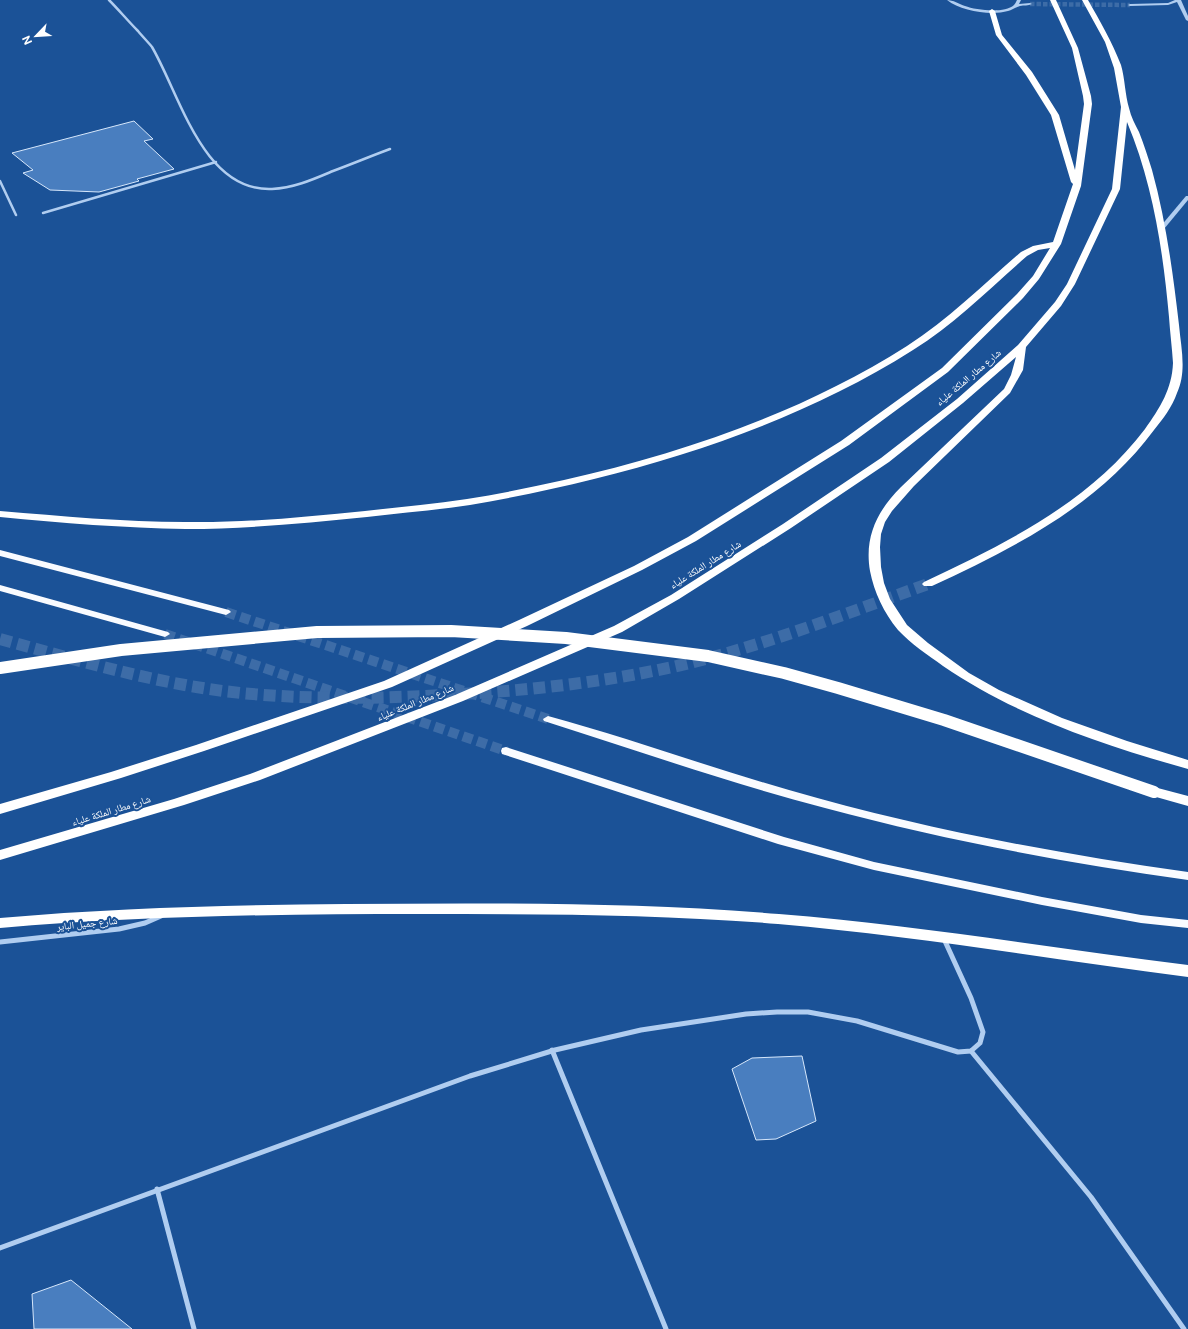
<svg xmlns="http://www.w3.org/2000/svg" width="1188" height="1329" viewBox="0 0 1188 1329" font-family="'Public Sans','Noto Naskh Arabic',sans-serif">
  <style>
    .building { fill: #497ebf; stroke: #d6e7fb }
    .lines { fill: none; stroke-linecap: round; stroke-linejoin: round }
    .tertiary-tunnel { stroke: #3d6ca7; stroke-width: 4.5; stroke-dasharray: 4.5 2; stroke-linecap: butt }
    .primary-tunnel { stroke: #3d6ca7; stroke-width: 10; stroke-dasharray: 10 5; stroke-linecap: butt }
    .motorway-tunnel { stroke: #3d6ca7; stroke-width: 12; stroke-dasharray: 12 6; stroke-linecap: butt }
    .minor-far1 { stroke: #b0cdf0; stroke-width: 2.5 }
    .minor { stroke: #b0cdf0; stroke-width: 5 }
    .tertiary { fill: #b0cdf0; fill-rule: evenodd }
    .primary { fill: #f9fbff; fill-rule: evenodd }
    .motorway { fill: #fff; fill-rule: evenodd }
    .motorway-bridge { stroke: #fff; stroke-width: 12 }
    .labels { text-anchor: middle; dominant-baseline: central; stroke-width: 4; stroke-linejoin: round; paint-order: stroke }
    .street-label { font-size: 10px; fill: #fff; stroke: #1b5297 }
  </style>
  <rect width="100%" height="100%" fill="#1b5297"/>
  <g class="building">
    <polygon points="134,121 153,139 144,141 174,169 137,179 139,181 99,192 50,190 23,173 33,170 12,153"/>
    <polygon points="802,1056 816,1121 776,1139 756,1140 732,1069 752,1058"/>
    <polygon points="71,1280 132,1329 34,1329 32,1294"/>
  </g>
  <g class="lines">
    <polyline class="tertiary-tunnel" points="1030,4 1130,5"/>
    <g class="primary-tunnel">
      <polyline points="226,612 548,719"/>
      <polyline points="165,634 506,751"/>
    </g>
    <path class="motorway-tunnel" d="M 0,639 C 73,659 147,681 223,691 C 289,699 357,699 423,696 C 517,692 611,683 702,660 C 779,640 853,611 928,584"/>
    <g class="minor-far1">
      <path d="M 109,0 C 119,10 128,21 138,31 C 142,36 148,42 152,47 C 180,95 203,192 272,189 C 294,188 314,179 333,171 C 352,164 371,156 390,149"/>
      <polyline points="0,181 16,215"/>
      <polyline points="43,213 216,162"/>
    </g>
    <g class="minor">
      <polyline points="0,942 119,929 145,923 161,916"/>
      <polyline points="552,1050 666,1329"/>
      <polyline points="971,1051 1091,1197 1184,1329"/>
      <polyline points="157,1189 194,1329"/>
      <polyline points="0,1248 470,1076 555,1050 641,1030 746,1014 777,1012 808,1012 857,1021 958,1052 971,1051 980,1043 983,1032 971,998 944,939"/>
    </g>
    <g class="tertiary">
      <path d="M 947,0 C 953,0 959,4 965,6 C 976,10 1004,14 1014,5 C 1015,4 1016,2 1017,0 L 1021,0 L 1019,4 L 1030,3 L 1032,4 C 1028,6 1024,5 1020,6 C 1016,7 1012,10 1008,11 C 991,16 961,11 947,0 Z"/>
      <polygon points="1175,0 1181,0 1188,16 1188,21 1186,20 1177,2 1168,5 1130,6 1128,5 1130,4 1168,3"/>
      <polygon points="1186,196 1188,196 1188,200 1164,229 1160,229 1160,227"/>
    </g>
    <g class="primary">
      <polygon points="0,550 229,610 231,612 226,615 0,556"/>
      <polygon points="0,585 168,632 170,634 165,637 0,591"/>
      <path d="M 548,716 C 629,738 708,767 789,790 C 920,828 1053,853 1188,872 L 1188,880 C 1066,863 944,840 825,808 C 730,783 638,751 544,721 L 543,719 Z"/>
      <polygon points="506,747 784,837 874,862 1042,897 1141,915 1188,920 1188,928 1141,923 1042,905 874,870 778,844 502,754 501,751 502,748"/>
    </g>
    <g class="motorway">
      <path d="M 1050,0 L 1056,0 L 1078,48 L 1091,96 L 1092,104 L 1081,186 L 1061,244 L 1039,279 L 1023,298 L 948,372 L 849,445 L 696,541 L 642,570 L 527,626 L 392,687 L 204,751 L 121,778 L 0,814 L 0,804 L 111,772 L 196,745 L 384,681 L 519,620 L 634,566 L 688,537 L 841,441 L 942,368 L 1017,294 L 1033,276 L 1050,248 L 1038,250 L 1027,256 C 990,288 955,324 913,350 C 815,412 706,451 594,479 C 553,489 512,498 470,505 C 436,510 401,513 367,517 C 307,523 246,529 186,529 C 124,528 62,523 0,517 L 0,511 C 62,516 123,522 185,522 C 245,523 305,517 365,511 C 399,507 433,504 467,499 C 500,494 532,487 564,480 C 684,453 803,412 907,346 C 949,319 984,284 1021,252 L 1033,246 L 1053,242 L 1073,184 L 1071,182 L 1051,115 L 1026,75 L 996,35 L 989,11 L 992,9 L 995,11 L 1002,35 L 1032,72 L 1059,115 L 1075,170 L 1084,104 L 1083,96 L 1072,48 Z"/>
      <path d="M 1082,0 L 1088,0 C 1100,21 1112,42 1121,65 C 1125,79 1125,95 1129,108 C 1131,117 1135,124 1139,132 C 1144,145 1148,157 1152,170 C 1166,221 1173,273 1179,325 C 1181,348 1187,371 1177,393 C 1172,407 1163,419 1154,430 C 1099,505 1014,548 932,586 L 924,586 L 922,584 L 924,582 C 1005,544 1090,502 1145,429 C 1160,408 1172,389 1173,363 C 1172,348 1170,332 1169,317 C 1163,251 1153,184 1127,122 L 1120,189 L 1075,284 L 1061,306 L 1026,347 L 1023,370 L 1010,393 L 914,486 L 892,511 L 885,522 L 881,534 L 880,547 L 881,567 L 884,583 L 890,599 L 907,625 L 928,643 L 969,673 L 999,690 L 1062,718 L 1127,741 L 1188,760 L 1188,769 C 1103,745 1016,716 943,666 C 928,655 911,644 898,630 C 884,613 874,592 870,571 C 864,536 878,510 901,487 L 1004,389 L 1011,375 L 1016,357 L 963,403 L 889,462 L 791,528 L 679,599 L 622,632 L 463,701 L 260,780 L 184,805 L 0,860 L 0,850 L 174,799 L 250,774 L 455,695 L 614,626 L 671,595 L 783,524 L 881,458 L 957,399 L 1018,345 L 1055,302 L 1067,284 L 1112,189 L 1121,107 L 1114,68 L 1105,42 Z"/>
      <polygon points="1154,787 1188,796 1188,806 1149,795 1147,792 1149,789"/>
      <path d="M 346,904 C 490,903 635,902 779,914 C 916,925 1052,948 1188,965 L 1188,977 C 1051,959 915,936 778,924 C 659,914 539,914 419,914 C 279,914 139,916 0,928 L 0,918 C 115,908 230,905 346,904 Z"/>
    </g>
    <polyline class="motorway-bridge" points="0,668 121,650 317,632 451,631 566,638 708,656 784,673 838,688 944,720 1154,792"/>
  </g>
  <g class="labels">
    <g class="street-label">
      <text transform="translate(968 377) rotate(-40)">شارع مطار الملكة علياء</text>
      <text transform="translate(705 564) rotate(-32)">شارع مطار الملكة علياء</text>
      <text transform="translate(415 702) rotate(-22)">شارع مطار الملكة علياء</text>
      <text transform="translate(111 810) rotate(-17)">شارع مطار الملكة علياء</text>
      <text transform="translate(87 923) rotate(-6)">شارع جميل الباير</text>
    </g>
  </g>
  <g transform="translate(36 36) rotate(245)" stroke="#1b5297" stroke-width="3" paint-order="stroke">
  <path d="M0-3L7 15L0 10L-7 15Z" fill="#ffffff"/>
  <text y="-6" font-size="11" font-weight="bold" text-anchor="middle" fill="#ffffff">N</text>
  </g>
</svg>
